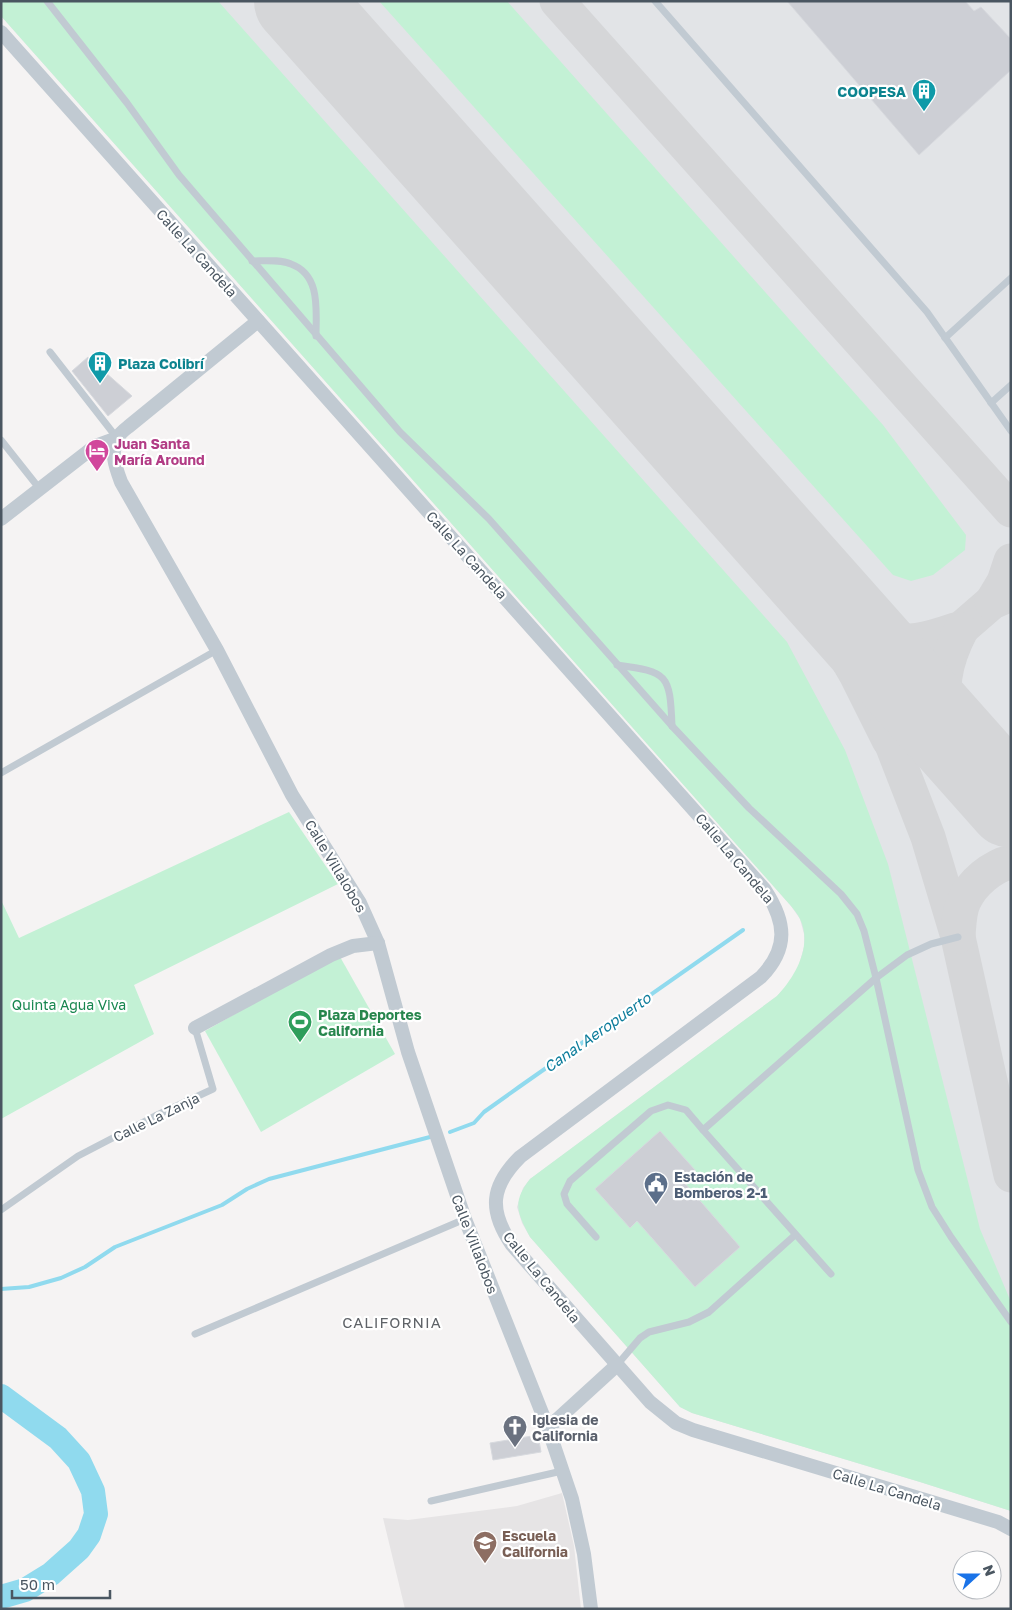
<svg xmlns="http://www.w3.org/2000/svg" width="1012" height="1610" viewBox="0 0 1012 1610" font-family="'Golos Text',sans-serif">
  <style>
    .education { fill: #e6e4e5 }
    .airport { fill: #e2e4e7 }
    .green { fill: #c3f1d5 }
    .lines { fill: none; stroke-linecap: round; stroke-linejoin: round }
    .stream { stroke: #90daee; stroke-width: 4 }
    .river { stroke: #90daee; stroke-width: 24 }
    .taxiway { stroke: #d5d6d8; stroke-width: 35 }
    .runway { stroke: #d5d6d8; stroke-width: 88 }
    .building { fill: #cdcfd5; stroke: #d7d9de }
    .service { stroke: #c1cad2; stroke-width: 7 }
    .minor { stroke: #c1cad2; stroke-width: 14 }
    .labels { text-anchor: middle; dominant-baseline: central; stroke-width: 4.5; stroke-linejoin: round; paint-order: stroke }
    .culture-label { font-size: 14px; font-weight: bold; fill: #0d838f; stroke: #fff; text-anchor: end }
    .street-label { font-size: 14px; fill: #4a5661; stroke: #fff }
    .hotel-label { font-size: 14px; font-weight: bold; fill: #b23c85; stroke: #fff; text-anchor: start }
    .park-label { font-size: 14px; fill: #17864f; stroke: #fff }
    .leisure-label { font-size: 14px; font-weight: bold; fill: #27864d; stroke: #fff; text-anchor: start }
    .service-label { font-size: 14px; font-weight: bold; fill: #4e5e75; stroke: #fff; text-anchor: start }
    .worship-label { font-size: 14px; font-weight: bold; fill: #5b616d; stroke: #fff; text-anchor: start }
    .education-label { font-size: 14px; font-weight: bold; fill: #785e54; stroke: #fff; text-anchor: start }
    .water-label { font-size: 15px; font-style: italic; fill: #0c7c9b; stroke: #fff }
    .neighbourhood-label { font-size: 15px; letter-spacing: 1px; fill: #5f6368; stroke: #fff }
  </style>
  <rect width="100%" height="100%" fill="#f5f3f3"/>
  <polygon class="education" points="562,1493 574,1546 581,1609 405,1609 383,1518 408,1520 517,1506"/>
  <polygon class="airport" points="1,1 1011,1 1011,1511 920,1482 692,1413 680,1407 530,1237 522,1223 517,1207 523,1188 530,1179 777,996 788,984 798,968 804,947 804,934 800,919 791,906 1,16"/>
  <g class="green">
    <path d="M 1,1 L 218,1 L 787,642 L 845,750 L 888,864 L 980,1229 L 1011,1302 L 1011,1511 L 920,1482 L 692,1413 L 680,1407 L 530,1237 C 517,1213 512,1202 530,1179 L 777,996 C 795,977 813,946 800,919 C 798,914 794,910 791,906 L 1,16 Z"/>
    <polygon points="379,1 507,1 883,425 966,535 965,550 933,575 911,581 893,575"/>
    <polygon points="289,812 338,884 134,985 154,1034 1,1119 1,900 19,938"/>
    <polygon points="339,955 395,1054 261,1132 205,1031"/>
  </g>
  <g class="lines">
    <g class="stream">
      <polyline points="450,1132 474,1123 484,1112 519,1087 743,930"/>
      <polyline points="1,1289 29,1287 61,1278 85,1267 115,1247 222,1205 247,1189 269,1179 430,1137"/>
    </g>
    <polyline class="river" points="1,1396 58,1438 79,1461 93,1491 96,1514 89,1535 79,1549 51,1574 25,1590 1,1597"/>
    <g class="taxiway">
      <polyline points="557,1 1011,510"/>
      <polyline points="759,519 830,629 856,674 889,740"/>
      <polyline points="1011,594 992,602 902,680 895,693 889,708 888,728 893,747 928,837 958,937 1011,1175"/>
      <polyline points="992,602 1004,582 1011,561"/>
      <path d="M 850,622 C 859,627 868,634 878,637 C 906,646 929,639 955,630"/>
      <path d="M 961,630 C 945,661 937,693 952,726 C 959,739 968,752 976,765"/>
      <path d="M 958,936 C 959,924 959,911 964,901 C 972,883 992,866 1011,862"/>
    </g>
    <polyline class="runway" points="298,1 1011,804"/>
  </g>
  <g class="building">
    <polygon points="787,1 965,1 974,11 981,7 1011,39 1011,70 919,155"/>
    <polygon points="88,357 132,396 108,416 72,371"/>
    <polygon points="660,1131 695,1170 683,1181 740,1247 695,1287 637,1221 630,1228 595,1189"/>
    <polygon points="538,1435 541,1452 493,1460 490,1443"/>
  </g>
  <g class="lines">
    <g class="service">
      <polyline points="47,1 127,103 179,175 400,432 489,519 672,726 749,808 841,894 857,914 864,931 876,978 918,1170 932,1207 951,1237 1011,1322"/>
      <polyline points="655,1 906,288 927,312 1011,431"/>
      <path d="M 252,261 C 264,261 280,259 291,264 C 321,275 316,310 316,336"/>
      <polyline points="945,338 1011,278"/>
      <polyline points="50,352 117,438"/>
      <polyline points="991,403 1011,385"/>
      <polyline points="1,440 39,488"/>
      <path d="M 617,665 C 668,672 670,674 672,726"/>
      <polyline points="1,773 217,650"/>
      <polyline points="1,1210 78,1156 155,1116 213,1089 195,1028"/>
      <polyline points="596,1237 567,1204 564,1194 570,1181 651,1111 668,1105 686,1110 703,1130"/>
      <polyline points="831,1274 703,1130 876,978 907,955 931,944 958,937"/>
      <polyline points="195,1334 465,1219"/>
      <polyline points="617,1365 640,1338 649,1332 689,1322 709,1312 795,1235"/>
      <polyline points="431,1501 562,1471"/>
    </g>
    <g class="minor">
      <path d="M 1,32 L 765,890 C 786,922 789,948 761,977 L 520,1157 C 491,1186 488,1210 512,1245 L 650,1402 L 676,1423 L 693,1430 L 998,1522 L 1011,1529"/>
      <path d="M 258,321 L 128,427 C 124,430 119,434 117,439 C 110,453 116,468 121,482 L 217,650 L 292,795 L 360,903 L 378,943 L 408,1052 L 465,1219 L 548,1428 L 572,1499 L 584,1554 L 591,1609"/>
      <polyline points="1,519 95,446 117,438"/>
      <polyline points="195,1028 331,955 353,946 378,943"/>
      <polyline points="548,1428 617,1365"/>
    </g>
  </g>
  <defs>
    <symbol id="building-pin" viewBox="-11 -11 22 30"><path d="M0 17L-7.5 6A9.5 9.5 0 1 1 7.5 6Z" fill="#0f9aa8" stroke="#fff"/><path d="M-4-6H4V6H1V3H-1V6H-4ZM-2.5-4.3h1.7v1.8h-1.7ZM.8-4.3h1.7v1.8H.8ZM-2.5-1h1.7V.8h-1.7ZM.8-1h1.7V.8H.8Z" fill="#fff"/></symbol>
    <symbol id="hotel-pin" viewBox="-11 -11 22 30"><path d="M0 17L-7.5 6A9.5 9.5 0 1 1 7.5 6Z" fill="#d1479c" stroke="#fff"/><path d="M-6-4.5h1.5V1H6V5H4.5V3h-9V5H-6ZM-4 0a1.8 1.8 0 1 1 3.6 0ZM.5 0V-2.5h3Q6-2.5 6 0Z" fill="#fff"/></symbol>
    <symbol id="stadium-pin" viewBox="-11 -11 22 30"><path d="M0 17L-7.5 6A9.5 9.5 0 1 1 7.5 6Z" fill="#2e9e5b" stroke="#fff"/><path d="M0-5a6.5 5 0 1 0 0 10a6.5 5 0 1 0 0-10ZM-3.5-1.8h7v3.6h-7Z" fill="#fff"/></symbol>
    <symbol id="civic-pin" viewBox="-11 -11 22 30"><path d="M0 17L-7.5 6A9.5 9.5 0 1 1 7.5 6Z" fill="#5c6f8a" stroke="#fff"/><path d="M-.6-6.5H3V-4.5H.6V-3L4-1V1h2V6H-6V1h2V-1L-.6-3ZM-1.2 2.5V6h2.4V2.5Z" fill="#fff"/></symbol>
    <symbol id="church-pin" viewBox="-11 -11 22 30"><path d="M0 17L-7.5 6A9.5 9.5 0 1 1 7.5 6Z" fill="#6b7280" stroke="#fff"/><path d="M-1.2-6h2.4v3.5h3.3v2.4h-3.3V6h-2.4V-.1h-3.3v-2.4h3.3Z" fill="#fff"/></symbol>
    <symbol id="school-pin" viewBox="-11 -11 22 30"><path d="M0 17L-7.5 6A9.5 9.5 0 1 1 7.5 6Z" fill="#8d6e63" stroke="#fff"/><path d="M0-5L7-2L0 1L-7-2ZM-4 1L0 2.5L4 1V4Q0 6-4 4Z" fill="#fff"/></symbol>
  </defs>
  <g fill-rule="evenodd">
    <use href="#building-pin" x="910" y="77" width="28" height="38"/>
    <use href="#building-pin" x="86" y="349" width="28" height="38"/>
    <use href="#hotel-pin" x="83" y="437" width="28" height="38"/>
    <use href="#stadium-pin" x="286" y="1008" width="28" height="38"/>
    <use href="#civic-pin" x="642" y="1170" width="28" height="38"/>
    <use href="#church-pin" x="501" y="1413" width="28" height="38"/>
    <use href="#school-pin" x="471" y="1529" width="28" height="38"/>
  </g>
  <g class="labels">
    <g class="culture-label">
      <text x="906" y="91">COOPESA</text>
      <text x="118" y="363" text-anchor="start">Plaza Colibrí</text>
    </g>
    <g class="street-label">
      <text transform="translate(197 253) rotate(48)">Calle La Candela</text>
      <text transform="translate(467 555) rotate(48)">Calle La Candela</text>
      <text transform="translate(735 858) rotate(50)">Calle La Candela</text>
      <text transform="translate(336 866) rotate(59)">Calle Villalobos</text>
      <text transform="translate(156 1117) rotate(-26)">Calle La Zanja</text>
      <text transform="translate(475 1244) rotate(69)">Calle Villalobos</text>
      <text transform="translate(542 1277) rotate(51)">Calle La Candela</text>
      <text transform="translate(887 1489) rotate(17)">Calle La Candela</text>
    </g>
    <g class="hotel-label">
      <text x="114" y="443">Juan Santa<tspan x="114" dy="16">María Around</tspan></text>
    </g>
    <g class="park-label">
      <text x="69" y="1004">Quinta Agua Viva</text>
    </g>
    <g class="leisure-label">
      <text x="318" y="1014">Plaza Deportes<tspan x="318" dy="16">California</tspan></text>
    </g>
    <g class="service-label">
      <text x="674" y="1176">Estación de<tspan x="674" dy="16">Bomberos 2-1</tspan></text>
    </g>
    <g class="worship-label">
      <text x="532" y="1419">Iglesia de<tspan x="532" dy="16">California</tspan></text>
    </g>
    <g class="education-label">
      <text x="502" y="1535">Escuela<tspan x="502" dy="16">California</tspan></text>
    </g>
    <g class="water-label">
      <text transform="translate(597 1032) rotate(-35)">Canal Aeropuerto</text>
    </g>
    <g class="neighbourhood-label">
      <text x="392" y="1322">CALIFORNIA</text>
    </g>
  </g>
  <rect width="1012" height="1610" fill="none" stroke="#4a5661" stroke-width="5"/>
  <g transform="translate(977 1575) rotate(69)"><circle r="24" fill="#ffffff" stroke="#b7bbc0"/>
  <path d="M0-4L9 19L0 12L-9 19Z" fill="#1a73e8"/>
  <text y="-8" font-size="14" font-weight="bold" text-anchor="middle" fill="#4a5661">N</text>
  </g>
  <path d="M12 1590v8h98v-8" fill="none" stroke="#4a5661" stroke-width="2.5"/>
  <text x="20" y="1590" font-size="15" fill="#4a5661" stroke="#ffffff" stroke-width="4" paint-order="stroke">50 m</text>
</svg>
